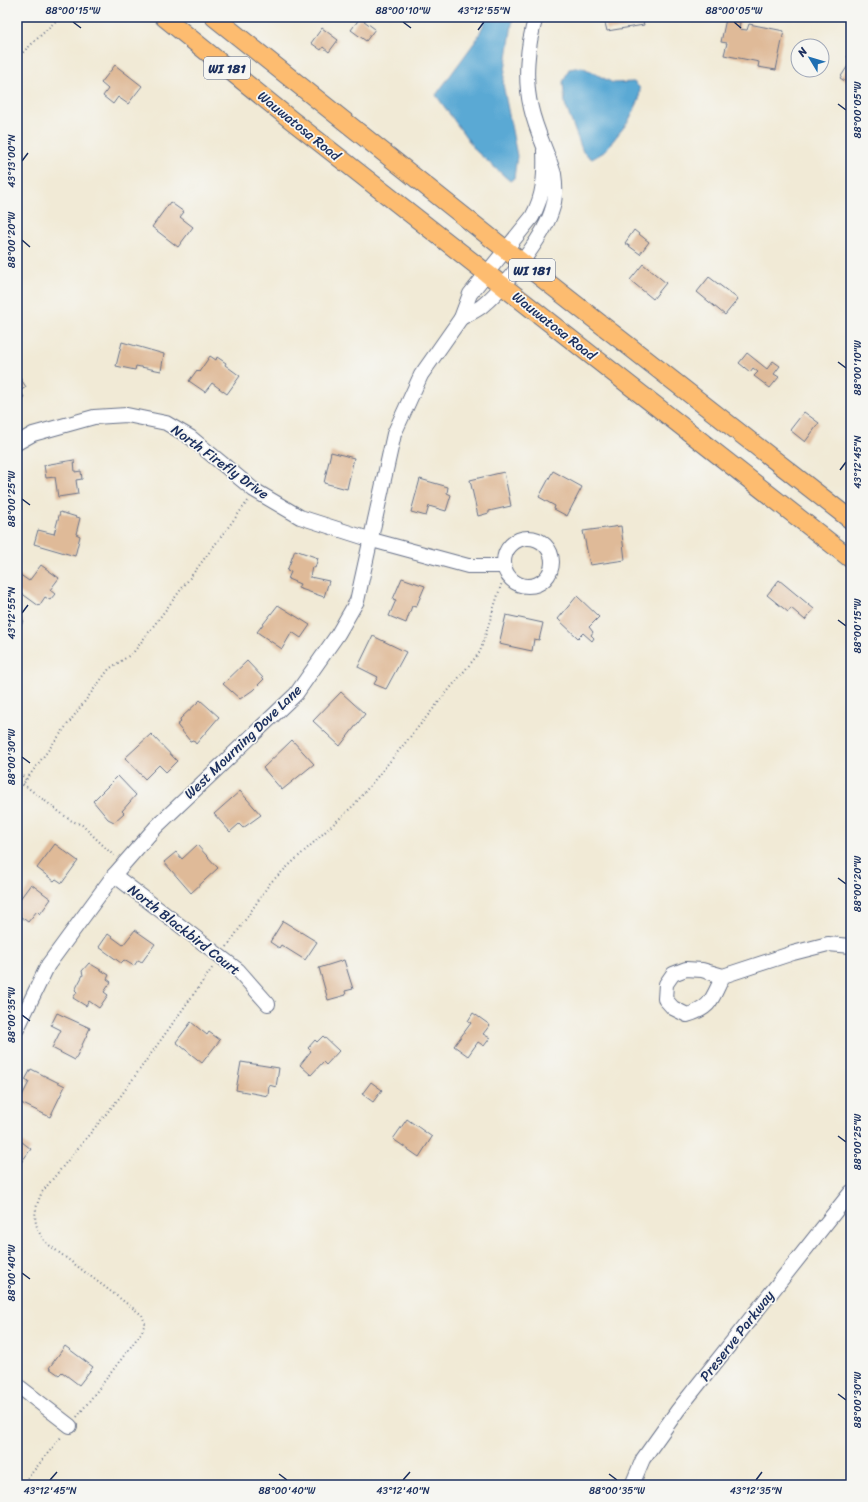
<svg xmlns="http://www.w3.org/2000/svg" width="868" height="1502" viewBox="0 0 868 1502" font-family="Sriracha,sans-serif">
  <style>
    .water { fill: #5aa9d4; stroke: #3a6c99 }
    .building { fill: #dfba98 }
    .lines { fill: none; stroke-linecap: round; stroke-linejoin: round }
    .minor-casing { stroke: #667088; stroke-width: 16 }
    .major-casing { stroke: #667088; stroke-width: 20 }
    .path { stroke: #667088; stroke-width: 2; stroke-dasharray: 1 3; stroke-linecap: butt }
    .minor { stroke: #fff; stroke-width: 14 }
    .major { stroke: #fdbc6f; stroke-width: 18 }
    .ticks { fill: none; stroke: #1b2f5e; stroke-width: 1.5 }
    .labels { text-anchor: middle; dominant-baseline: central; stroke-width: 3.5; stroke-linejoin: round; paint-order: stroke }
    .shield { fill: #f6f6f2; stroke: #5d6b8a; stroke-width: 1 }
    .shield-label { font-size: 13px; font-weight: bold; fill: #1b2f5e }
    .street-label { font-size: 14px; fill: #1b2f5e; stroke: #f6f6f2 }
    .neatline { fill: none; stroke: #1b2f5e; stroke-width: 1.5 }
    .ticks-label { font-size: 10px; text-anchor: middle; fill: #1b2f5e }
  </style>
  <rect width="100%" height="100%" fill="#f6f6f2"/>
  <filter id="ink" filterUnits="userSpaceOnUse"><feTurbulence type="fractalNoise" baseFrequency=".025" numOctaves="2"/><feDisplacementMap in="SourceGraphic" scale="8" xChannelSelector="R" yChannelSelector="G"/><feConvolveMatrix kernelMatrix="1 2 1 2 8 2 1 2 1" color-interpolation-filters="sRGB"/></filter>
  <filter id="wash" filterUnits="userSpaceOnUse"><feTurbulence type="fractalNoise" baseFrequency=".012" numOctaves="4" result="noise"/><feDisplacementMap in="SourceGraphic" scale="16" xChannelSelector="R" yChannelSelector="G"/><feGaussianBlur stdDeviation="0.9" result="paint"/><feColorMatrix in="noise" values="0 0 0 0 0 0 0 0 0 0 0 0 0 0 0 0 0 1.4 0 .05"/><feComposite in="paint" operator="in"/></filter>
  <g filter="url(#wash)">
    <rect width="100%" height="100%" fill="#f1ead6"/>
    <g class="water">
      <polygon points="487,17 513,17 503,84 517,156 514,178 510,181 476,151 436,95 477,39"/>
      <polygon points="582,67 613,83 634,82 640,88 639,100 628,122 604,152 592,159 583,152 565,104 563,82 569,69"/>
    </g>
    <g id="blocks">
      <g class="building">
        <polygon points="600,17 655,17 655,18 643,21 644,25 607,31 604,19 600,20"/>
        <polygon points="360,18 375,29 366,41 351,30"/>
        <polygon points="726,19 740,22 739,29 747,30 749,24 784,31 776,70 758,67 759,62 724,55 727,43 721,42"/>
        <polygon points="322,28 338,40 329,52 323,47 321,50 311,43"/>
        <polygon points="851,51 851,78 848,83 840,78 851,61 847,57"/>
        <polygon points="115,65 142,86 128,104 118,97 113,104 103,96 108,89 101,83"/>
        <polygon points="170,202 184,212 180,217 193,227 178,247 152,227"/>
        <polygon points="634,230 649,242 640,254 625,243"/>
        <polygon points="643,264 666,283 653,299 630,280"/>
        <polygon points="709,277 738,299 725,315 697,292"/>
        <polygon points="122,342 164,354 161,371 136,366 135,370 116,366"/>
        <polygon points="747,353 767,369 773,361 780,366 774,374 779,377 770,388 754,376 758,372 753,368 750,372 739,363"/>
        <polygon points="210,356 216,360 217,357 226,363 225,365 240,376 227,394 212,383 205,392 189,381 197,370 199,372"/>
        <polygon points="17,373 26,387 20,391 24,397 17,401"/>
        <polygon points="804,412 819,423 805,442 790,430"/>
        <polygon points="331,452 354,458 347,489 324,483"/>
        <polygon points="74,460 75,472 81,471 82,479 76,480 78,494 58,497 55,477 46,478 44,465"/>
        <polygon points="553,471 582,487 567,516 554,509 555,506 539,497"/>
        <polygon points="504,472 511,506 489,511 489,513 478,516 470,480"/>
        <polygon points="420,479 448,487 447,493 451,495 446,511 429,506 426,516 411,512"/>
        <polygon points="60,512 80,518 76,534 80,536 75,556 34,544 38,530 54,534"/>
        <polygon points="621,526 625,560 590,565 583,531"/>
        <polygon points="295,550 318,558 315,568 312,567 310,577 329,581 324,597 298,588 300,584 288,579 291,572 287,571"/>
        <polygon points="41,565 59,578 50,590 55,594 50,600 45,597 39,606 17,590 17,578 19,574 29,581"/>
        <polygon points="402,578 425,586 416,607 412,606 406,623 389,616 396,600 393,599"/>
        <polygon points="779,580 814,609 805,620 791,608 788,612 767,595"/>
        <polygon points="577,596 599,617 589,627 593,632 591,635 594,638 592,641 583,633 578,638 558,619"/>
        <polygon points="278,605 310,625 301,638 292,632 282,649 257,632"/>
        <polygon points="506,615 543,623 539,640 534,639 532,651 499,644"/>
        <polygon points="17,616 24,621 17,630 21,632 17,638"/>
        <polygon points="373,636 406,652 386,689 374,684 378,677 358,667"/>
        <polygon points="247,661 264,679 253,690 240,699 223,684"/>
        <polygon points="341,692 365,714 340,746 313,721"/>
        <polygon points="200,700 219,717 196,744 193,740 190,741 177,725 181,722 180,719"/>
        <polygon points="151,734 177,761 166,772 159,765 145,779 125,758"/>
        <polygon points="292,740 314,764 282,790 263,768"/>
        <polygon points="118,776 136,795 122,811 124,813 114,822 108,819 93,801"/>
        <polygon points="240,791 261,815 243,828 239,824 230,832 214,814"/>
        <polygon points="55,844 78,861 62,883 56,879 54,881 37,868"/>
        <polygon points="197,845 218,868 191,893 164,862 176,852 182,859"/>
        <polygon points="31,884 51,899 40,914 37,911 28,922 17,914 17,903"/>
        <polygon points="283,921 317,942 305,960 281,945 279,948 270,942"/>
        <polygon points="135,930 155,944 142,962 138,960 134,966 124,960 121,963 99,947 108,934 123,945"/>
        <polygon points="344,960 353,989 345,991 346,995 328,1000 319,968"/>
        <polygon points="89,963 109,975 107,979 111,982 104,992 108,995 99,1008 89,1001 86,1006 73,998 77,992 75,990 83,975 82,971"/>
        <polygon points="57,1013 90,1028 75,1060 52,1048 61,1030 51,1025"/>
        <polygon points="473,1013 490,1025 483,1034 490,1038 484,1046 478,1042 468,1056 454,1046 471,1023 468,1021"/>
        <polygon points="191,1022 207,1035 209,1032 220,1040 202,1063 176,1042"/>
        <polygon points="323,1036 339,1051 326,1065 323,1062 311,1075 300,1065 311,1051 308,1048 315,1040 317,1042"/>
        <polygon points="241,1062 279,1068 276,1087 269,1085 268,1096 236,1090"/>
        <polygon points="31,1069 65,1086 50,1117 19,1102 29,1082 25,1080"/>
        <polygon points="371,1082 382,1090 373,1102 362,1094"/>
        <polygon points="407,1119 432,1137 419,1157 393,1139"/>
        <polygon points="17,1138 31,1149 17,1168"/>
        <polygon points="65,1346 93,1367 79,1385 62,1372 59,1375 49,1368"/>
      </g>
    </g>
  </g>
  <g filter="url(#ink)">
    <use href="#blocks" fill-opacity="0" stroke="#667088" stroke-width="1"/>
    <g class="lines">
      <defs>
        <g id="minor">
          <path d="M 536,17 C 527,45 524,79 531,108 C 536,131 547,151 554,174 C 556,187 556,200 551,213 C 542,239 504,288 482,306 C 476,311 468,314 461,318 L 470,294 L 532,217 C 544,196 545,174 544,150"/>
          <polyline points="17,443 33,434 94,417 127,415 166,423 190,437 254,490 300,517 372,540 468,566 503,566"/>
          <circle cx="528" cy="562" r="24"/>
          <polyline points="114,875 238,970 268,1004"/>
          <path d="M 723,976 C 712,998 712,1008 687,1015 L 673,1008 L 665,999 L 666,984 L 673,974 L 686,969 L 702,970 L 723,976 L 793,953 L 828,944 L 851,946"/>
          <polyline points="17,1029 48,965 114,875 156,827 296,694 338,634 357,601 394,434 421,375 461,318"/>
          <polyline points="17,1385 70,1426"/>
          <polyline points="632,1485 643,1459 678,1410 851,1192"/>
        </g>
        <g id="major">
          <polyline points="164,17 290,119 851,559"/>
          <polyline points="214,17 506,250 851,520"/>
        </g>
      </defs>
      <use href="#minor" class="minor-casing"/>
      <use href="#major" class="major-casing"/>
      <g class="path">
        <polyline points="17,58 60,17"/>
        <polyline points="17,770 26,780"/>
        <polyline points="23,784 70,820 82,825 114,856"/>
        <polyline points="17,792 109,669 133,653 248,501"/>
        <polyline points="227,947 270,883 354,805 480,652 502,582 505,578"/>
        <path d="M 77,1417 L 126,1353 L 142,1332 L 145,1323 L 142,1315 L 45,1242 C 32,1223 33,1212 42,1192 L 120,1097 L 213,967"/>
        <polyline points="22,1485 62,1436"/>
      </g>
      <use href="#minor" class="minor"/>
      <use href="#major" class="major"/>
    </g>
  </g>
  <path class="ticks" d="M 73,22 L 81,28M 403,22 L 411,28M 734,22 L 741,28M 478,30 L 484,22M 838,104 L 846,110M 22,161 L 28,153M 22,240 L 30,247M 838,362 L 846,368M 840,470 L 846,462M 22,499 L 30,505M 22,613 L 28,605M 838,620 L 846,626M 22,757 L 30,763M 838,878 L 846,884M 22,1015 L 30,1021M 838,1136 L 846,1142M 22,1273 L 30,1279M 838,1394 L 846,1400M 279,1474 L 287,1480M 609,1474 L 617,1480M 50,1480 L 57,1472M 403,1480 L 410,1472M 756,1480 L 762,1472"/>
  <g class="labels">
    <g class="shield">
      <rect x="204" y="57" width="46" height="22" rx="3"/>
      <rect x="509" y="259" width="46" height="22" rx="3"/>
    </g>
    <g class="shield-label">
      <text x="227" y="68">WI 181</text>
      <text x="532" y="270">WI 181</text>
    </g>
    <g class="street-label">
      <text transform="translate(299 126) rotate(39)">Wauwatosa Road</text>
      <text transform="translate(554 326) rotate(38)">Wauwatosa Road</text>
      <text transform="translate(220 462) rotate(36)">North Firefly Drive</text>
      <text transform="translate(243 742) rotate(-44)">West Mourning Dove Lane</text>
      <text transform="translate(184 930) rotate(38)">North Blackbird Court</text>
      <text transform="translate(737 1336) rotate(-52)">Preserve Parkway</text>
    </g>
  </g>
  <rect width="868" height="1502" fill="none" stroke="#f6f6f2" stroke-width="44"/>
  <g transform="translate(810 58) rotate(308)"><circle r="19" fill="#f6f6f2" stroke="#9ea6b7"/>
  <path d="M0-3L7 15L0 10L-7 15Z" fill="#1f6fb2"/>
  <text y="-6" font-size="11" font-weight="bold" text-anchor="middle" fill="#1b2f5e">N</text>
  </g>
  <rect x="22" y="22" width="824" height="1458" class="neatline"/>
  <g class="ticks-label">
    <text x="73" y="14">88°00'15"W</text>
    <text x="403" y="14">88°00'10"W</text>
    <text x="484" y="14">43°12'55"N</text>
    <text x="734" y="14">88°00'05"W</text>
    <text transform="translate(857 110) rotate(-90)" y="4">88°00'05"W</text>
    <text transform="translate(11 161) rotate(-90)" y="4">43°13'00"N</text>
    <text transform="translate(11 240) rotate(-90)" y="4">88°00'20"W</text>
    <text transform="translate(857 368) rotate(-90)" y="4">88°00'10"W</text>
    <text transform="translate(857 462) rotate(-90)" y="4">43°12'45"N</text>
    <text transform="translate(11 499) rotate(-90)" y="4">88°00'25"W</text>
    <text transform="translate(11 613) rotate(-90)" y="4">43°12'55"N</text>
    <text transform="translate(857 626) rotate(-90)" y="4">88°00'15"W</text>
    <text transform="translate(11 757) rotate(-90)" y="4">88°00'30"W</text>
    <text transform="translate(857 884) rotate(-90)" y="4">88°00'20"W</text>
    <text transform="translate(11 1015) rotate(-90)" y="4">88°00'35"W</text>
    <text transform="translate(857 1142) rotate(-90)" y="4">88°00'25"W</text>
    <text transform="translate(11 1273) rotate(-90)" y="4">88°00'40"W</text>
    <text transform="translate(857 1400) rotate(-90)" y="4">88°00'30"W</text>
    <text x="50" y="1494">43°12'45"N</text>
    <text x="287" y="1494">88°00'40"W</text>
    <text x="403" y="1494">43°12'40"N</text>
    <text x="617" y="1494">88°00'35"W</text>
    <text x="756" y="1494">43°12'35"N</text>
  </g>
</svg>
